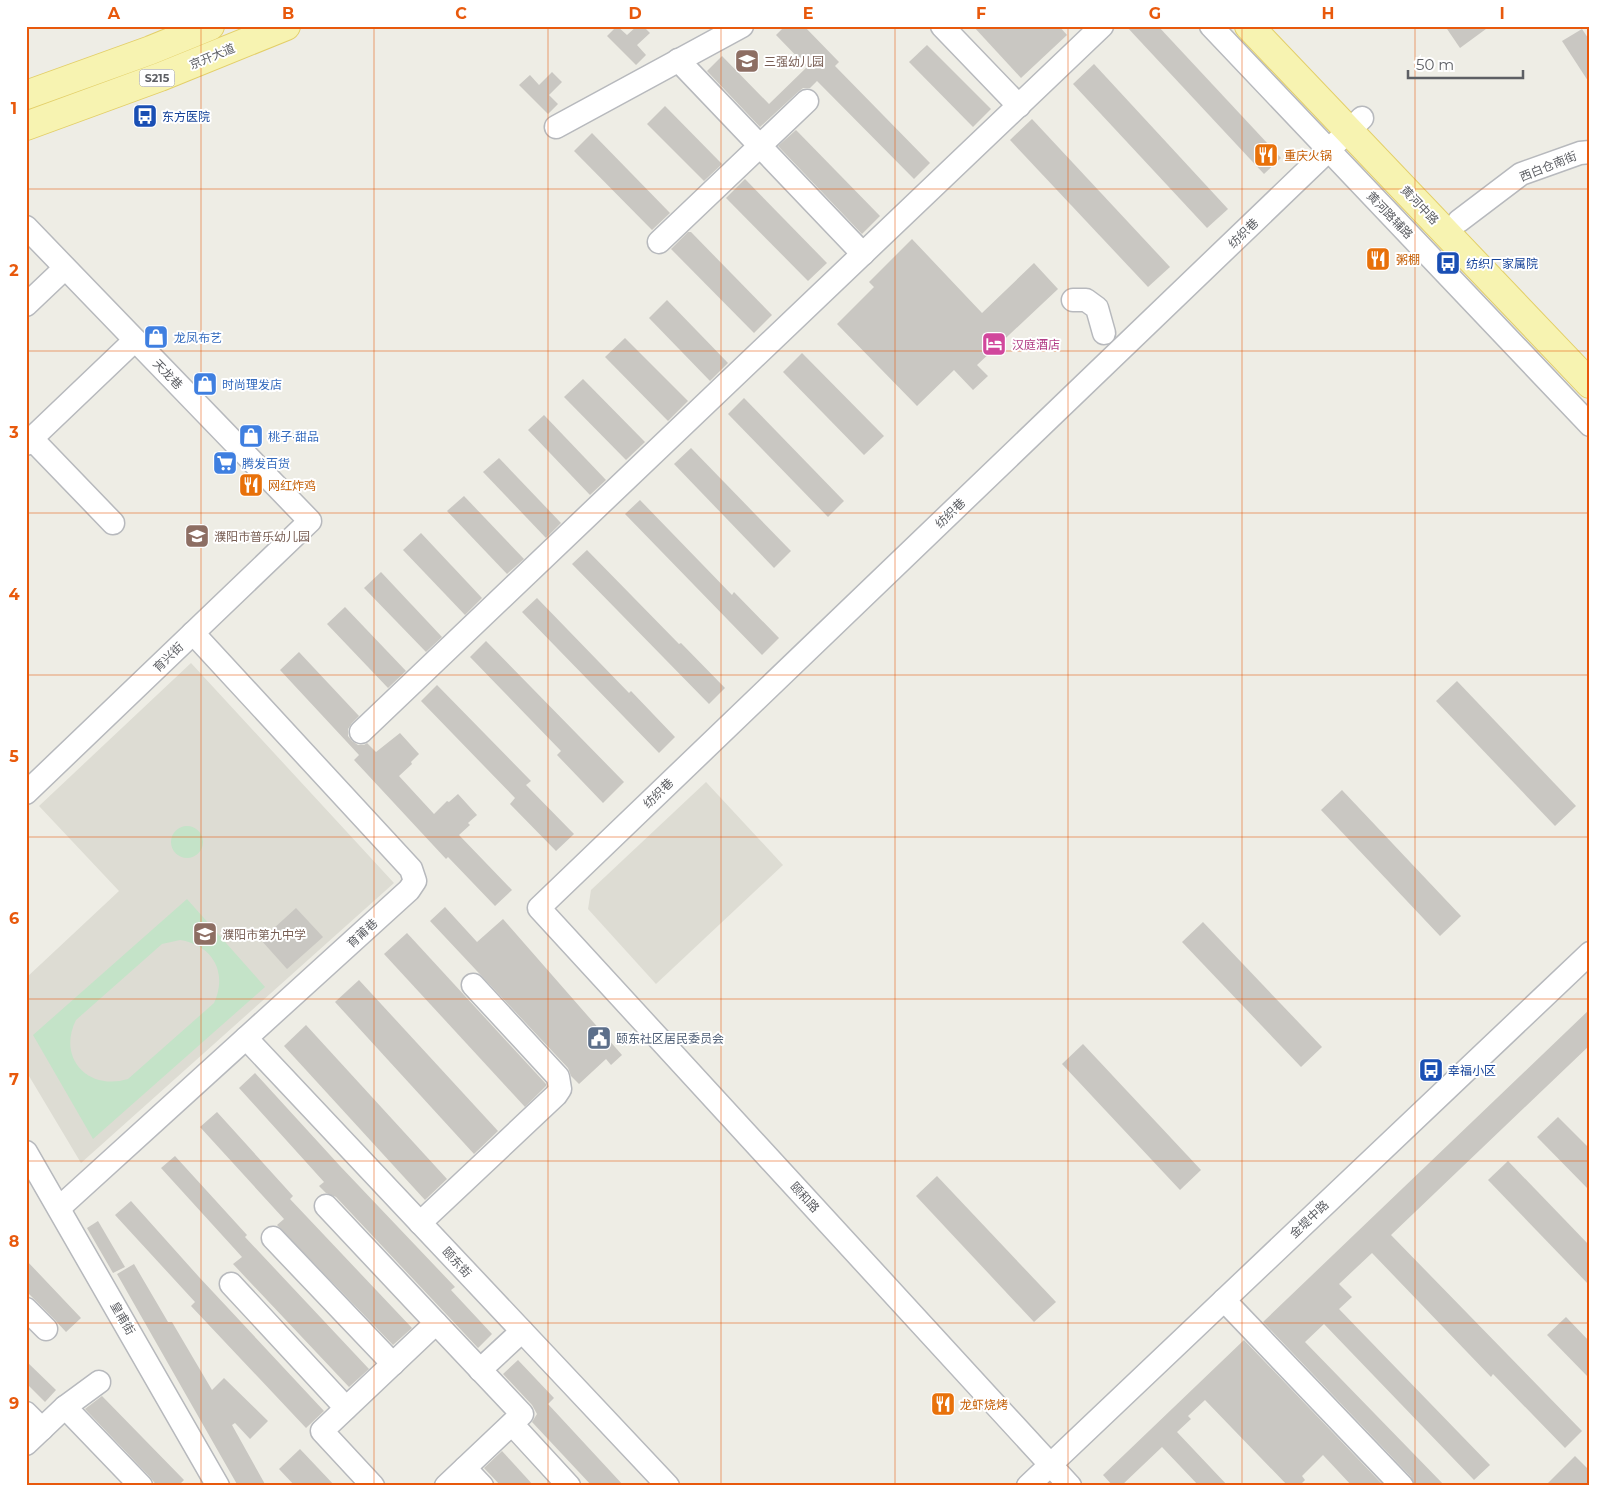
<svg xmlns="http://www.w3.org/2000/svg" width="1616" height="1512" viewBox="0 0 1616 1512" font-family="Montserrat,'Noto Sans SC',sans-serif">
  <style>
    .education { fill: #dddcd3 }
    .green { fill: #c4e3c8; fill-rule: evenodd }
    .building { fill: #c9c7c2 }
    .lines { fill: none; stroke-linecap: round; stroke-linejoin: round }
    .minor-casing { stroke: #b7b9bd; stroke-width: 25 }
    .major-casing { stroke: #e3cf69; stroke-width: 30 }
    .minor { stroke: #fff; stroke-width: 22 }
    .major { stroke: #f7f3b1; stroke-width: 28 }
    .grid { fill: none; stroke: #e8590c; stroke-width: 1; stroke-opacity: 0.55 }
    .labels { text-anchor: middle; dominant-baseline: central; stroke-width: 4; stroke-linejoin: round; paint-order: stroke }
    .shield { fill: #fff; stroke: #8e8f92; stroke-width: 1 }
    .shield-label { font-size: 11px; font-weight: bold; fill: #5d5f64 }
    .street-label { font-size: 12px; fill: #5d5f64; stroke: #fff }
    .education-label { font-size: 12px; fill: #785e54; stroke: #fff; text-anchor: start }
    .transit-label { font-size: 12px; fill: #164399; stroke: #fff; text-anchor: start }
    .food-label { font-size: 12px; fill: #c56008; stroke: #fff; text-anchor: start }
    .shop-label { font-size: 12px; fill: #366cbe; stroke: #fff; text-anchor: start }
    .hotel-label { font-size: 12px; fill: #b23c85; stroke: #fff; text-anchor: start }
    .service-label { font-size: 12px; fill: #4e5e75; stroke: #fff; text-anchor: start }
    .neatline { fill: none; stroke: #e8590c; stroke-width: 2 }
    .grid-label { font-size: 16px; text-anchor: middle; font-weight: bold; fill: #e8590c }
  </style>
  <rect width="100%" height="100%" fill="#eeede5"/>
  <g class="education">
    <polygon points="191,663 394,883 81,1163 26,1071 26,978 119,891 39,806"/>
    <polygon points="706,782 783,865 656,984 588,909 591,890"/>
  </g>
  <g class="green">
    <circle cx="187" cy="842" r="16"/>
    <path d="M 187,899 L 265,987 L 93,1139 L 33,1035 ZM 180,940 C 213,945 228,973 214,1003 L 128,1079 C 88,1091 57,1058 76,1020 L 162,944 Z"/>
  </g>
  <g class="building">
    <polygon points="617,26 627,35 637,26 643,26 650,33 637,45 646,55 636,65 607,36"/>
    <polygon points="785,26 804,26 839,62 835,66 930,163 914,179 817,81 810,88 803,88 798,92 760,127 707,71 722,56 769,104 807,67 776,35"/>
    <polygon points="973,26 1059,26 1067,35 1021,78"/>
    <polygon points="1126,26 1158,26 1281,158 1264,174"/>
    <polygon points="1445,26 1490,26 1460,48"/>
    <polygon points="1582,29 1590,41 1590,84 1562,41"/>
    <polygon points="927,45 991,109 973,127 909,62"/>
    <polygon points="1094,64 1228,209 1207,228 1073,84"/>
    <polygon points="552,72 562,82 549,95 558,104 548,114 519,85 530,75 539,85"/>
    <polygon points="665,106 722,164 704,181 647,124"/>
    <polygon points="1032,119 1170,267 1148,287 1010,140"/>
    <polygon points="796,130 880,216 862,234 778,146"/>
    <polygon points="592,133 670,213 652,230 574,151"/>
    <polygon points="745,179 827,263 808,281 726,198"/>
    <polygon points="688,232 691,232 772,315 754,333 671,249"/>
    <polygon points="912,239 982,313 1034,263 1058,289 977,365 988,376 973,390 954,370 917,406 837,324 874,287 869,282"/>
    <polygon points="667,300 728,363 710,381 649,318"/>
    <polygon points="625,338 688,401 668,421 605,357"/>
    <polygon points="802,353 884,436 864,455 783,372"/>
    <polygon points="583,379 645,442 626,460 564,397"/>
    <polygon points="744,398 844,501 828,517 728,414"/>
    <polygon points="544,415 606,480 590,495 528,430"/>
    <polygon points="691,448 791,551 774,568 674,464"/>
    <polygon points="499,458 561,523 546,538 483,472"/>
    <polygon points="464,496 524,559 507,574 447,511"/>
    <polygon points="640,500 732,595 734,592 779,638 762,655 625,514"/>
    <polygon points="421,533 482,598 465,615 403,550"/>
    <polygon points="587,550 679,644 681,643 725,688 709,704 572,564"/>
    <polygon points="381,572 442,637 426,652 364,588"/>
    <polygon points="537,598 629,693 631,691 675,737 659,753 522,612"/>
    <polygon points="345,607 406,671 388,688 327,624"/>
    <polygon points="486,641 624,782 603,803 557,755 561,751 470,657"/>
    <polygon points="299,652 359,716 352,723 348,729 348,736 352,741 358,745 364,745 367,743 376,752 400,733 419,754 411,762 412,764 399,776 434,814 447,801 449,802 458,794 477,815 468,823 470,825 459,835 512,890 495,906 448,857 446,859 354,760 359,755 280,670"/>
    <polygon points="1457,681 1576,806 1555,826 1436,701"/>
    <polygon points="437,685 531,781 526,785 574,834 556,851 510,804 515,798 421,701"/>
    <polygon points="1342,790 1461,916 1440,936 1321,810"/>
    <polygon points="445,907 477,942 503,919 622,1055 611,1065 606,1059 579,1084 571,1076 568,1068 430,921"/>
    <polygon points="296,908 323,937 287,969 261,940"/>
    <polygon points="1203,922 1322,1047 1301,1067 1182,942"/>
    <polygon points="407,933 546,1084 546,1086 525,1107 384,954"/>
    <polygon points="359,980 498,1131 474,1154 335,1002"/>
    <polygon points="1590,1009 1590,1045 1391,1235 1582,1431 1565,1448 1493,1374 1491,1377 1372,1253 1339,1284 1352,1297 1339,1309 1490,1465 1474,1480 1324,1324 1305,1342 1445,1486 1415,1486 1411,1477 1263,1322"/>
    <polygon points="306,1025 447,1179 425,1200 284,1046"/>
    <polygon points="1083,1044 1201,1170 1180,1190 1062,1064"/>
    <polygon points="255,1073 340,1166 455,1287 451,1290 492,1334 478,1348 336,1197 326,1193 319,1186 324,1182 239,1088"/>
    <polygon points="217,1112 293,1196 290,1199 412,1328 393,1345 277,1225 284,1219 200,1127"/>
    <polygon points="1558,1117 1590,1149 1590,1191 1537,1137"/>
    <polygon points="175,1156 247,1235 245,1237 369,1369 349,1387 233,1264 242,1257 161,1168"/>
    <polygon points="1508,1161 1590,1246 1590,1286 1488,1180"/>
    <polygon points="937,1176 1056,1302 1034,1322 916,1196"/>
    <polygon points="131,1201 199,1277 324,1411 306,1428 191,1306 195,1302 115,1215"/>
    <polygon points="98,1221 125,1267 113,1273 87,1228"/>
    <polygon points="26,1260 81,1318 66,1332 55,1320 26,1291"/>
    <polygon points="134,1264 168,1322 172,1322 212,1390 224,1378 268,1421 250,1439 235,1423 232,1425 266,1486 238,1486 117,1274"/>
    <polygon points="1566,1317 1590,1342 1590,1379 1547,1335"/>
    <polygon points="1244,1340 1384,1486 1352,1486 1323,1455 1302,1476 1305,1480 1299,1486 1288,1486 1205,1400 1188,1416 1191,1419 1177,1432 1228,1486 1199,1486 1162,1447 1121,1486 1113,1486 1103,1475"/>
    <polygon points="518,1360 554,1398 548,1404 624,1486 592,1486 532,1422 537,1414 532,1405 503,1374"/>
    <polygon points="26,1361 56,1390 45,1402 26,1383"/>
    <polygon points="102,1396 184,1480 178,1486 157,1486 150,1477 85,1409"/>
    <polygon points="300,1449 335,1486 295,1486 279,1469"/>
    <polygon points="502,1451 534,1486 501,1486 484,1468"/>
    <polygon points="1575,1456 1590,1471 1590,1486 1545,1486"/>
  </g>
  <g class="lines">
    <defs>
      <g id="minor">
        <polyline points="942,26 1019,106"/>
        <polyline points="1211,26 1590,425"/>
        <polyline points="678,60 863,254"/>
        <polyline points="556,127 742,26"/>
        <polyline points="1459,221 1521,174 1580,153 1590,152"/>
        <polyline points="26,227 310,521 26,793"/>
        <polyline points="659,242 807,101"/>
        <polyline points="1073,300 1086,300 1097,308 1104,333"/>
        <polyline points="26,305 65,268"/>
        <polyline points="32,439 113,523"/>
        <polyline points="26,444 135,340"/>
        <polyline points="361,732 1102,26"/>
        <polyline points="246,1038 668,1486"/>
        <polyline points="26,1152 218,1486"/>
        <polyline points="326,1206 436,1323"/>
        <polyline points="59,1208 409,890 415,881 411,869 193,633"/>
        <polyline points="420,1223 556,1095 560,1089 558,1077 473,985"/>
        <polyline points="273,1238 393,1364"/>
        <polyline points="231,1284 346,1408"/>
        <polyline points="1224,1300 1402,1486"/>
        <polyline points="26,1309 46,1329"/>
        <polyline points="480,1370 522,1331"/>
        <polyline points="65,1407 141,1486"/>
        <polyline points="26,1413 42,1429"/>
        <polyline points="512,1424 569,1486"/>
        <polyline points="26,1444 65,1407 99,1382"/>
        <polyline points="465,1468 482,1486"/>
        <polyline points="373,1486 322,1431 436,1323 522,1414 446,1486"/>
        <polyline points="1028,1486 1590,953"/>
        <polyline points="1070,1486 539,908 1362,118"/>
      </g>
      <g id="major">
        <polyline points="1249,26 1590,384"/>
        <polyline points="26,95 151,50 210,26"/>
        <polyline points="26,126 160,77 286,26"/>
      </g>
    </defs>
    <use href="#minor" class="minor-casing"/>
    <use href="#major" class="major-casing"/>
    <use href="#minor" class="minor"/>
    <use href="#major" class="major"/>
  </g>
  <path class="grid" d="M 201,26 L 201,1486M 374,26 L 374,1486M 548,26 L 548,1486M 721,26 L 721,1486M 895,26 L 895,1486M 1068,26 L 1068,1486M 1242,26 L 1242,1486M 1415,26 L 1415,1486M 26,189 L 1590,189M 26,351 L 1590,351M 26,513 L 1590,513M 26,675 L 1590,675M 26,837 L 1590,837M 26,999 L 1590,999M 26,1161 L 1590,1161M 26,1323 L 1590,1323"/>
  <defs>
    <symbol id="school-square" viewBox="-11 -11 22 22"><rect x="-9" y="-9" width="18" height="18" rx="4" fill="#8d6e63" stroke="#fff"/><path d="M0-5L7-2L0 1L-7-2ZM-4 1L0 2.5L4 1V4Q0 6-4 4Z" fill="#fff"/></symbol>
    <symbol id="bus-square" viewBox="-11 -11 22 22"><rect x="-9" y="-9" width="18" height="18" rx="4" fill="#1a4fb4" stroke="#fff"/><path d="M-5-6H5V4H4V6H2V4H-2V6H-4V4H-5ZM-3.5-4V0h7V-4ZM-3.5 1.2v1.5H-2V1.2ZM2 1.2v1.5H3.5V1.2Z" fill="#fff"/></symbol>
    <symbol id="restaurant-square" viewBox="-11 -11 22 22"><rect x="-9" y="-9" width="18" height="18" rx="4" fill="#e8710a" stroke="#fff"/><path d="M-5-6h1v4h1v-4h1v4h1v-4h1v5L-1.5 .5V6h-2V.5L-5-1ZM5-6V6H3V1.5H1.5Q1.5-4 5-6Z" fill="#fff"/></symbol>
    <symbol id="shop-square" viewBox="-11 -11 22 22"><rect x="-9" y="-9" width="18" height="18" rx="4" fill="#3f7fe0" stroke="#fff"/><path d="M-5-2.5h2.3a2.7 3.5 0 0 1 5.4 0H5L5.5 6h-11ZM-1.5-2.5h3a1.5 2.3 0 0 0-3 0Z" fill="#fff"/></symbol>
    <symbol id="hotel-square" viewBox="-11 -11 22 22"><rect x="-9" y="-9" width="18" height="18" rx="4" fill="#d1479c" stroke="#fff"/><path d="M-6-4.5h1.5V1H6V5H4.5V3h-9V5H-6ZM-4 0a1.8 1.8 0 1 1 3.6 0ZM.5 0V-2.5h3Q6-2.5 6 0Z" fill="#fff"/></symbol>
    <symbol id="supermarket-square" viewBox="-11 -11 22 22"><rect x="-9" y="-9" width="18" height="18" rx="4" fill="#3f7fe0" stroke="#fff"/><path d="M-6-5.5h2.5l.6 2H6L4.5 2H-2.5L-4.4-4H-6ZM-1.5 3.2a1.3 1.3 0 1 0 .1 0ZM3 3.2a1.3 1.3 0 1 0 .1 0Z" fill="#fff"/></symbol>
    <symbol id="civic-square" viewBox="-11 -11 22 22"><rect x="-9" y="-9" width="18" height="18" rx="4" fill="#5c6f8a" stroke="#fff"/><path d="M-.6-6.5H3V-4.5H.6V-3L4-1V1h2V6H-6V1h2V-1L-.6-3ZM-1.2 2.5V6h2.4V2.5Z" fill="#fff"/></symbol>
  </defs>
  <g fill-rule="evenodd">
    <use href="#school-square" x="733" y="47" width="28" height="28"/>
    <use href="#bus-square" x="131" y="102" width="28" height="28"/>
    <use href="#restaurant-square" x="1252" y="141" width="28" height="28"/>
    <use href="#restaurant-square" x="1364" y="245" width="28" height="28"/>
    <use href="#bus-square" x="1434" y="249" width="28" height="28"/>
    <use href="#shop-square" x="142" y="323" width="28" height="28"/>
    <use href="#hotel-square" x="980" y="330" width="28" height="28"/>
    <use href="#shop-square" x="191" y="370" width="28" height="28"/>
    <use href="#shop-square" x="237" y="422" width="28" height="28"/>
    <use href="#supermarket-square" x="211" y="449" width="28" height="28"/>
    <use href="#restaurant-square" x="237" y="471" width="28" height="28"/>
    <use href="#school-square" x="183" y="522" width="28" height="28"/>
    <use href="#school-square" x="191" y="920" width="28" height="28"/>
    <use href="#civic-square" x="585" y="1024" width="28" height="28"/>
    <use href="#bus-square" x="1417" y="1056" width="28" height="28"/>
    <use href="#restaurant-square" x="929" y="1390" width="28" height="28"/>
  </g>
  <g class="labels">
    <rect class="shield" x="139.5" y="69.5" width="35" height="17" rx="4"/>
    <g class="shield-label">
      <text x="157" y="78">S215</text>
    </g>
    <g class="street-label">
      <text transform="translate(212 56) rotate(-22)">京开大道</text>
      <text transform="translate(1548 166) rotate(-22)">西白仓南街</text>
      <text transform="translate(1420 205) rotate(46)">黄河中路</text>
      <text transform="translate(1390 215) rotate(46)">黄河路辅路</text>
      <text transform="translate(1243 233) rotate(-44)">纺织巷</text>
      <text transform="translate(168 374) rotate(46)">天龙巷</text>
      <text transform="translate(950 513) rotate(-44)">纺织巷</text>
      <text transform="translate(168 657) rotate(-44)">育兴街</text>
      <text transform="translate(658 793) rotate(-44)">纺织巷</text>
      <text transform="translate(362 933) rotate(-42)">育莆巷</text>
      <text transform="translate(805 1197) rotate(47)">颐和路</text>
      <text transform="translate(1309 1219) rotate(-43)">金堤中路</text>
      <text transform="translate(457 1262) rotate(47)">颐东街</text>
      <text transform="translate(123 1318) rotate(60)">皇甫街</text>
    </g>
    <g class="education-label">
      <text x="764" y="61">三强幼儿园</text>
      <text x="214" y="536">濮阳市普乐幼儿园</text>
      <text x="222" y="934">濮阳市第九中学</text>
    </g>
    <g class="transit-label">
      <text x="162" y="116">东方医院</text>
      <text x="1466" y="263">纺织厂家属院</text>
      <text x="1448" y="1070">幸福小区</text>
    </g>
    <g class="food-label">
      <text x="1284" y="155">重庆火锅</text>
      <text x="1396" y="259">粥棚</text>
      <text x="268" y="485">网红炸鸡</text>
      <text x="960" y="1404">龙虾烧烤</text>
    </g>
    <g class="shop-label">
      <text x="174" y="337">龙凤布艺</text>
      <text x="222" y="384">时尚理发店</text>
      <text x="268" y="436">桃子·甜品</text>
      <text x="242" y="463">腾发百货</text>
    </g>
    <g class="hotel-label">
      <text x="1012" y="344">汉庭酒店</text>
    </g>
    <g class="service-label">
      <text x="616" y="1038">颐东社区居民委员会</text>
    </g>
  </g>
  <rect width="1616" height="1512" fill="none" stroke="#ffffff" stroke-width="55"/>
  <path d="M1408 70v8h115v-8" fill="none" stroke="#5d5f64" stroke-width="2.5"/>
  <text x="1416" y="70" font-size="15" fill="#5d5f64" stroke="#ffffff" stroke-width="4" paint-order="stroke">50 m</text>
  <rect x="28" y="28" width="1560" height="1456" class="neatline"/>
  <g class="grid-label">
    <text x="114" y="19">A</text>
    <text x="288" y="19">B</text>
    <text x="461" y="19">C</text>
    <text x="635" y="19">D</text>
    <text x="808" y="19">E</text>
    <text x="981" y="19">F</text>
    <text x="1155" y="19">G</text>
    <text x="1328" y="19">H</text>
    <text x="1502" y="19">I</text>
    <text x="14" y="114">1</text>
    <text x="14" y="276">2</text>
    <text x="14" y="438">3</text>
    <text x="14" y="600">4</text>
    <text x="14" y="762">5</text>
    <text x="14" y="924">6</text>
    <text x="14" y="1085">7</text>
    <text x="14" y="1247">8</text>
    <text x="14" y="1409">9</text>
  </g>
</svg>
